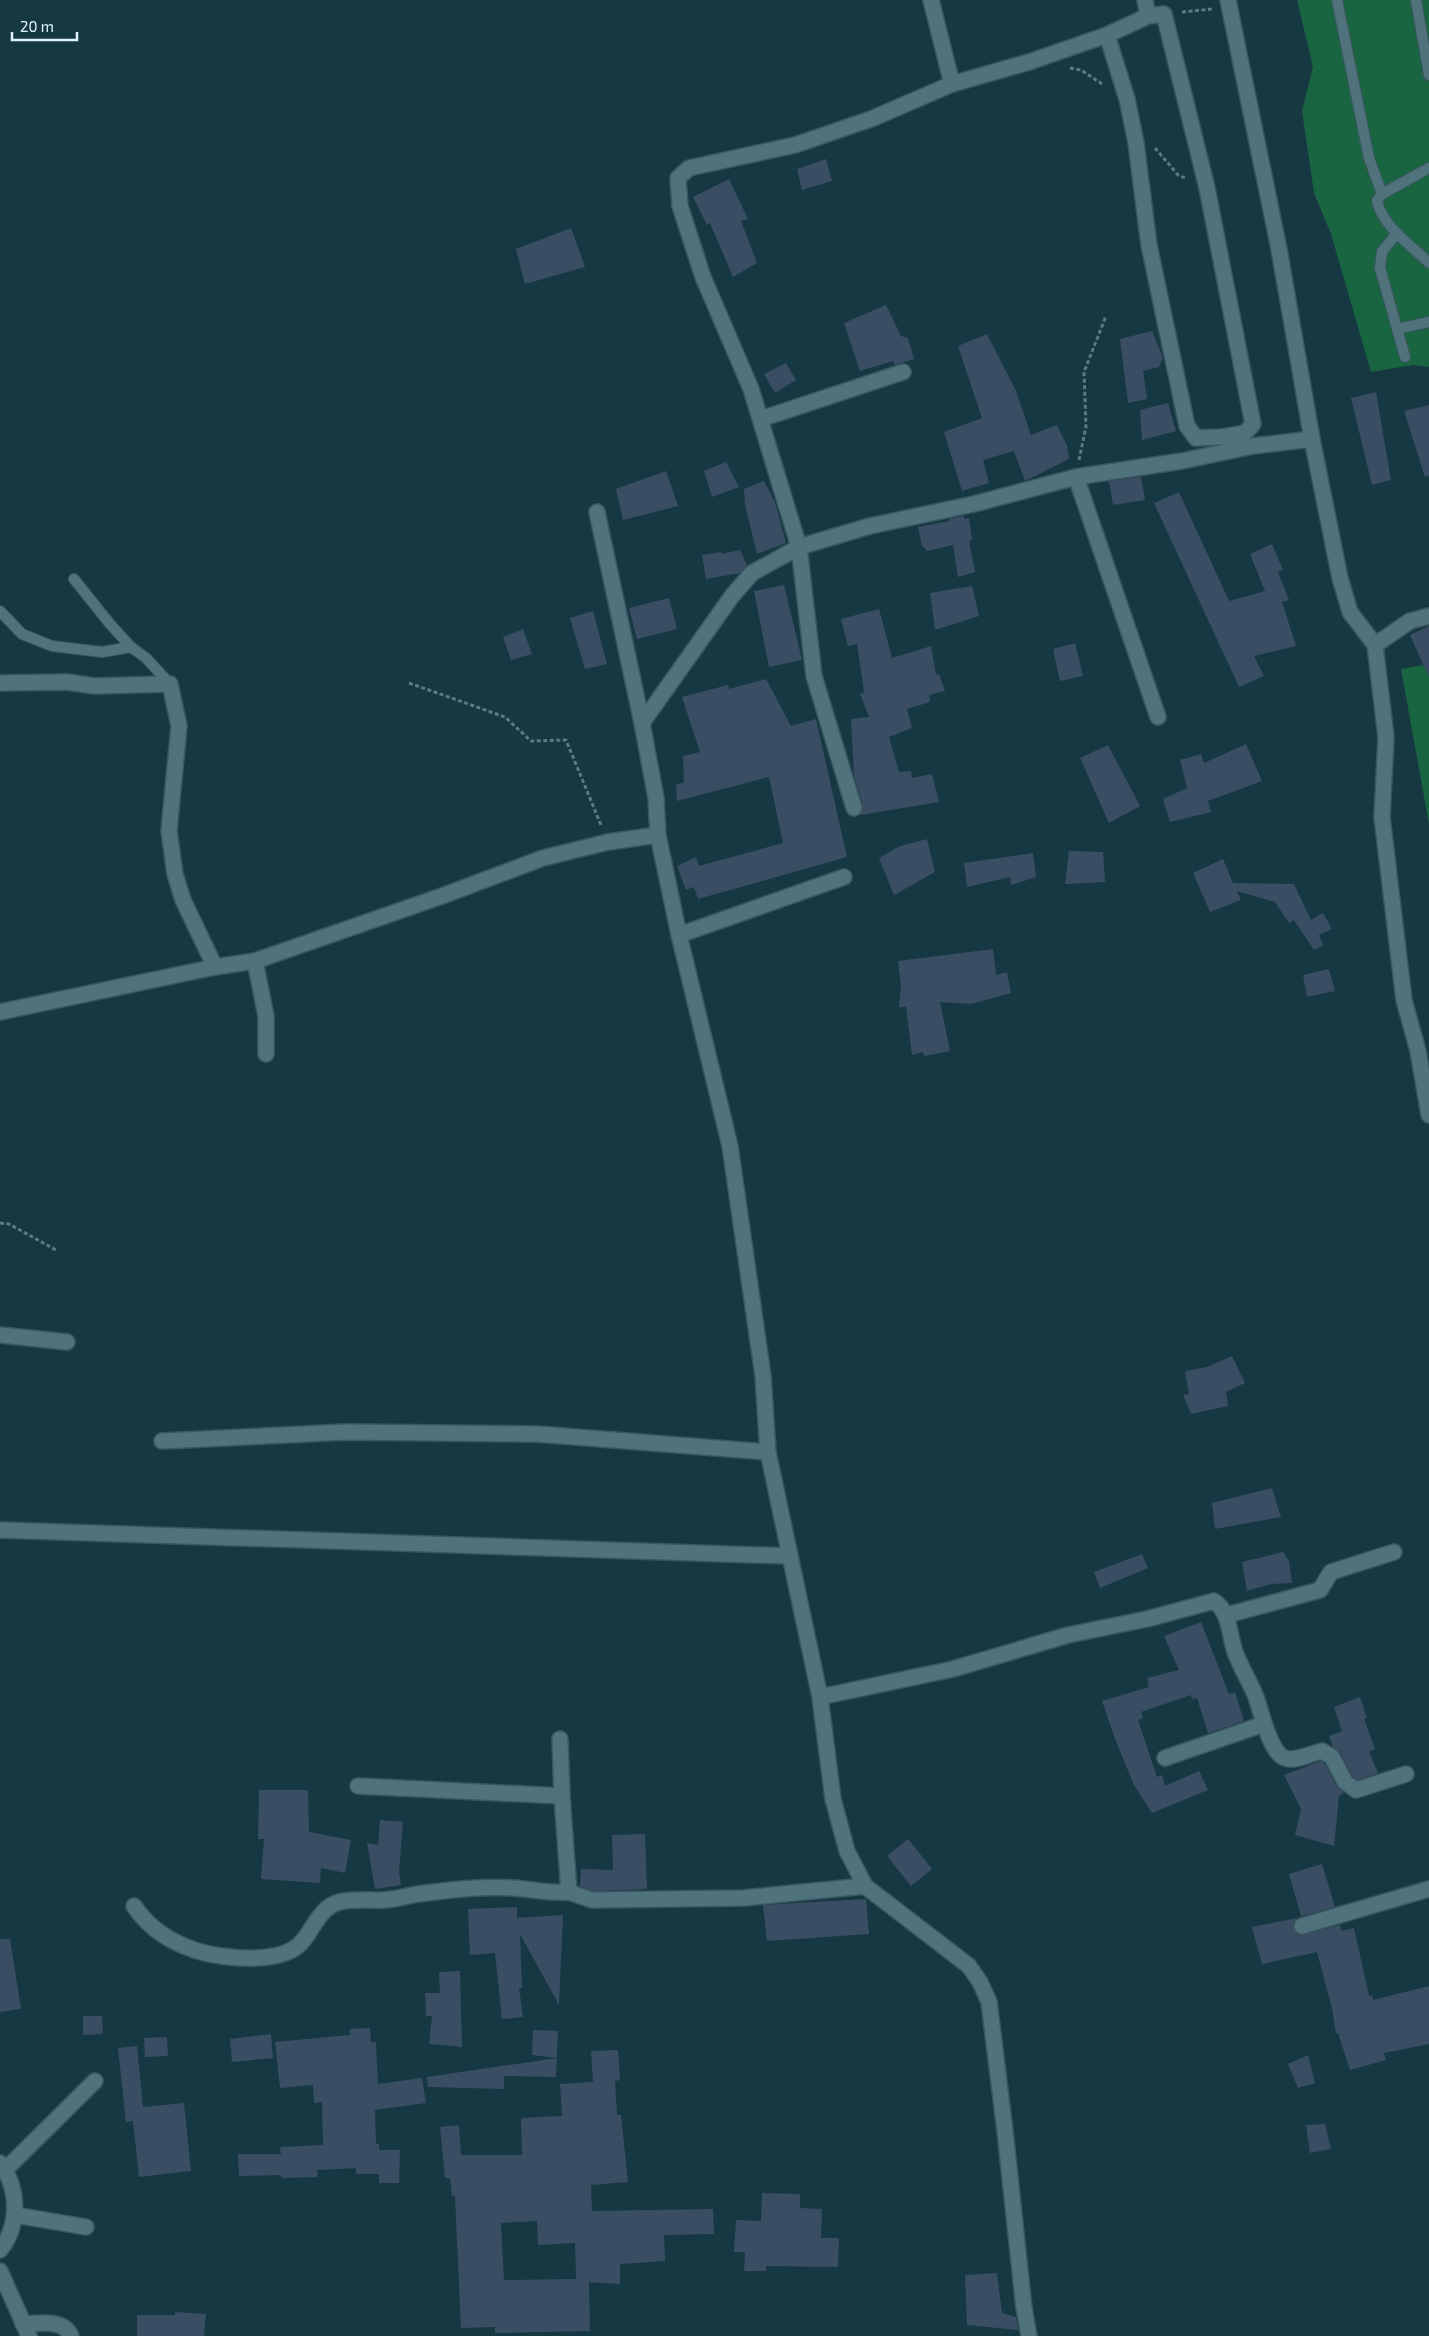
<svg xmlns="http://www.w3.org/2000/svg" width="1429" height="2336" viewBox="0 0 1429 2336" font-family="'Exo 2',sans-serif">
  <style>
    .green { fill: #1a6541 }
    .building { fill: #3a4e63; fill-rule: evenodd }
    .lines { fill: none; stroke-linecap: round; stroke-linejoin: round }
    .lane-casing { stroke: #3a565e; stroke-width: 12 }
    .street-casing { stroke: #3a565e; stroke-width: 18 }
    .path { stroke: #5d7a82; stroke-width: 3; stroke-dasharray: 4 2.5; stroke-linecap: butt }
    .lane { stroke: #4f727c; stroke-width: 10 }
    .street { stroke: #4f727c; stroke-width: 15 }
  </style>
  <rect width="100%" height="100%" fill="#163842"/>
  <g class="green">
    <polygon points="1297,0 1429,0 1429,367 1413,365 1371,372 1331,234 1314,193 1302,111 1313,67"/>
    <polygon points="1429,664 1429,824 1401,669"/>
  </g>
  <g class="building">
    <polygon points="826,159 832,181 802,190 797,169"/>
    <polygon points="729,179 748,219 741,221 757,263 733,277 710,223 707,225 693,197"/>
    <polygon points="571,228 585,267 525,284 516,249"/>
    <polygon points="886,305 901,336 908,338 914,359 895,365 893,361 860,371 844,323"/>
    <polygon points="1152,331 1163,358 1159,367 1143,371 1147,399 1128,403 1120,339"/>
    <polygon points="987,334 1016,391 1031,435 1057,425 1067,446 1069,459 1025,481 1014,451 983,460 989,483 962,491 944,432 982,418 958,346"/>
    <polygon points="786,363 796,380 775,393 764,374"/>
    <polygon points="1376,392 1391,480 1372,485 1351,398"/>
    <polygon points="1168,403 1176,431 1142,440 1140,410"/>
    <polygon points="1429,405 1429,476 1425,477 1404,411"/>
    <polygon points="726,462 739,487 712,497 704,471"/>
    <polygon points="666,471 678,506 623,520 616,489"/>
    <polygon points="1141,477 1145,500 1113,505 1109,481"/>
    <polygon points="764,481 775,502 786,543 757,554 745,505 744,489"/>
    <polygon points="1179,492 1229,601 1265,591 1250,554 1272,544 1283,570 1278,572 1289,600 1282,602 1296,646 1254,656 1264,676 1239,687 1154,503"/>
    <polygon points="964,516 964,519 969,518 972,540 969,541 975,572 958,577 953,545 928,551 922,546 918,527 950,521 949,519"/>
    <polygon points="740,550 747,565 740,573 706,579 702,555 722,552 722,554"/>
    <polygon points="784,585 802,660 769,667 754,591"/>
    <polygon points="972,586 979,616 935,630 930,593"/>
    <polygon points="669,598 677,629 637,639 629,608"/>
    <polygon points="879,609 892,658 931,646 936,675 939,674 945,691 929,695 930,702 907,709 912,728 889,737 899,772 911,771 912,778 932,774 939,802 860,815 863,806 854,775 851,719 869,717 860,694 864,692 857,644 848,646 841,619"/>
    <polygon points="593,611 607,664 585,669 570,618"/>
    <polygon points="1429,626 1429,677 1410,635"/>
    <polygon points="523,629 532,654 511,660 503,637"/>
    <polygon points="1075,643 1083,676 1060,681 1053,649"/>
    <polygon points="766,679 791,726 816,719 847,857 698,899 694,887 686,890 677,866 696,857 699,866 783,843 769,777 677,801 676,785 684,782 683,756 700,752 682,697 728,685 729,689"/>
    <polygon points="1246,744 1262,781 1208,801 1211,812 1170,822 1163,799 1187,788 1180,760 1201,754 1204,763"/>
    <polygon points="1108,745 1140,806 1109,823 1080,758"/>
    <polygon points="927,839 935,872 894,895 879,858 900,846"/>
    <polygon points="1069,851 1103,852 1105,882 1065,884"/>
    <polygon points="1033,853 1036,877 1011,885 1010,877 967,887 964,863"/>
    <polygon points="1223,859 1233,883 1294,884 1311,920 1323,913 1332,929 1319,935 1323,945 1314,950 1294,920 1289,923 1275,902 1237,891 1241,900 1210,912 1193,873"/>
    <polygon points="993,949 996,975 1007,972 1011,993 971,1004 940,1002 950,1051 925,1056 922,1052 912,1055 906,1007 899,1007 901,987 898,961"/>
    <polygon points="1329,969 1335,991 1307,997 1303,975"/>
    <polygon points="1232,1356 1245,1383 1226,1392 1228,1406 1191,1414 1183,1395 1189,1394 1185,1371 1207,1367"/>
    <polygon points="1272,1488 1281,1517 1215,1529 1212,1503"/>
    <polygon points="1283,1552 1289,1561 1292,1583 1271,1584 1247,1591 1242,1562"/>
    <polygon points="1142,1554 1148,1568 1100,1588 1094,1572"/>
    <polygon points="1201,1622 1229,1694 1235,1692 1244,1721 1208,1733 1197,1698 1192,1699 1191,1695 1141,1712 1143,1718 1138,1720 1157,1777 1162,1775 1165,1786 1199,1771 1208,1790 1152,1813 1134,1785 1115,1739 1102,1701 1149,1687 1147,1678 1179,1670 1164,1636"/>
    <polygon points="1360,1697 1367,1718 1364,1719 1375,1749 1369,1752 1378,1773 1358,1780 1352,1776 1340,1752 1333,1747 1329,1736 1342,1731 1334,1707"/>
    <polygon points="1321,1761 1325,1764 1337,1787 1344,1793 1339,1796 1334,1846 1295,1835 1301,1809 1284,1775"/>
    <polygon points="259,1790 308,1790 309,1832 351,1840 345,1873 321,1868 320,1883 261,1879 264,1839 258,1839"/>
    <polygon points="380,1820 403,1822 399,1871 401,1885 375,1889 367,1843 378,1845"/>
    <polygon points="645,1834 647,1889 594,1891 580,1886 581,1869 613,1870 612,1835"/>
    <polygon points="908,1839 932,1869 911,1886 887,1856"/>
    <polygon points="1322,1864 1335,1907 1301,1916 1289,1874"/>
    <polygon points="866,1899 869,1934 767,1941 763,1905"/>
    <polygon points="517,1907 517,1918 563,1915 559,2005 520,1934 522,1988 519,1988 523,2017 502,2019 495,1953 470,1955 468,1909"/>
    <polygon points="1298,1918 1293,1923 1293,1928 1300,1935 1340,1925 1341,1931 1354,1928 1369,1996 1372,1995 1373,2000 1429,1986 1429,2044 1384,2053 1386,2060 1350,2070 1338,2033 1336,2034 1332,2008 1317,1952 1262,1964 1252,1927"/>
    <polygon points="0,1939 10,1939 21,2009 0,2012"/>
    <polygon points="460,1971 462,2047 429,2044 432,2016 426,2016 425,1993 440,1993 439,1972"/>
    <polygon points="83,2016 102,2016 103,2034 83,2035"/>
    <polygon points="370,2028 371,2042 376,2042 378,2084 422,2078 426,2103 375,2110 376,2144 379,2144 379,2150 400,2150 399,2183 379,2183 379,2174 356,2174 356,2168 317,2170 318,2177 281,2178 281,2175 239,2176 238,2154 281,2154 280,2147 323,2145 322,2102 314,2103 313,2085 280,2088 275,2042 350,2035 350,2029"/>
    <polygon points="533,2030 558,2031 556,2077 504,2076 504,2089 428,2087 427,2077 557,2058 532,2055"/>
    <polygon points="271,2034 273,2058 232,2062 230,2039"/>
    <polygon points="167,2037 168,2056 145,2057 144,2038"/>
    <polygon points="137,2046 143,2107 184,2103 191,2171 139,2177 133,2121 126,2122 118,2048"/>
    <path d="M 618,2050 L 620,2080 L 615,2081 L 617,2115 L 621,2115 L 628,2182 L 591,2185 L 592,2211 L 713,2209 L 714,2234 L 664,2235 L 665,2261 L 620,2264 L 620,2284 L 589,2282 L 590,2331 L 495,2333 L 495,2327 L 461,2328 L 455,2196 L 452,2196 L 450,2178 L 445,2178 L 440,2127 L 459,2125 L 461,2155 L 522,2155 L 521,2118 L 562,2116 L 560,2084 L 593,2082 L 591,2051 ZM 537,2221 L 538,2245 L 575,2243 L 576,2279 L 504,2280 L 501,2223 Z"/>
    <polygon points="1308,2055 1315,2083 1298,2088 1288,2064"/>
    <polygon points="1325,2124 1331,2149 1310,2153 1306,2125"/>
    <polygon points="762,2193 800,2194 800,2208 822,2209 821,2238 839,2238 838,2267 766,2266 766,2271 744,2271 745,2252 734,2252 736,2220 761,2221"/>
    <polygon points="997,2273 1002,2313 1016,2317 1018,2330 967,2325 965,2275"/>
    <polygon points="175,2312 206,2314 204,2336 137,2336 137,2315 175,2315"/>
  </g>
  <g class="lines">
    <defs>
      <g id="lane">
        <polyline points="1337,0 1369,158 1382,194"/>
        <polyline points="1416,0 1429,75"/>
        <path d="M 1429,168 L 1382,194 L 1377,201 C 1383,227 1411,245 1429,263"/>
        <polyline points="1397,233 1382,252 1380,268 1405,357"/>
        <polyline points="1397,329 1429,322"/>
        <polyline points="74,579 110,624 131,647 146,658 170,684"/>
        <polyline points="0,611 22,634 52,646 102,652 131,647"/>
      </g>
      <g id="street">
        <polyline points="931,0 952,84"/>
        <polyline points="1145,0 1148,16"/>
        <polyline points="1228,0 1279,249 1312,439 1340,578 1350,612 1375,645 1386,737 1382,817 1404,1000 1418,1051 1429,1115"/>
        <polyline points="761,419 903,372"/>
        <polyline points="1076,477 1158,717"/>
        <polyline points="597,512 642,723"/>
        <polyline points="1375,645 1410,621 1429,616"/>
        <polyline points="0,683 67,682 94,686 170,684 179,726 169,831 175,874 183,900 215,967"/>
        <polyline points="854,808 814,676 799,547 751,389 703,277 680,206 678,178 689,168 795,145 871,119 952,84 1029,62 1107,35 1148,16 1164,14 1207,188 1253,424 1245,433 1222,437 1196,438 1187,426 1149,245 1136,143 1127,99 1107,35"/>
        <polyline points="679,935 844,877"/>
        <polyline points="255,961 266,1016 266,1054"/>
        <polyline points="0,1012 215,967 255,961 442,896 543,858 608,842 658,835"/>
        <polyline points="0,1335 67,1342"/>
        <polyline points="162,1441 346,1432 537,1434 768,1452"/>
        <polyline points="0,1530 790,1556"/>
        <polyline points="1227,1615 1320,1590 1331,1572 1394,1552"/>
        <path d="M 820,1697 L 953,1669 L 1068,1635 L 1147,1619 L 1214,1601 C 1230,1612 1229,1634 1235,1652 C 1241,1668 1250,1682 1256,1697 C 1261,1711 1270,1753 1285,1758 C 1295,1762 1312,1753 1322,1751 L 1332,1757 L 1345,1782 L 1356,1790 L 1406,1774"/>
        <polyline points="560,1739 562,1796 569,1892 592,1900 743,1898 865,1886"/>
        <polyline points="1165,1758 1264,1724"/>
        <polyline points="358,1786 562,1796"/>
        <path d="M 134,1906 C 146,1924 165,1938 184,1946 C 211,1958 265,1964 292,1950 C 312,1939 315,1909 339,1902 C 354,1898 369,1901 384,1900 C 396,1899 407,1896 418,1894 C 449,1890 481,1886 513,1888 C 532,1889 550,1894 569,1892"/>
        <polyline points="1302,1926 1429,1889"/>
        <path d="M 0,2163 C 19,2188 20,2225 0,2250"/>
        <polyline points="5,2170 95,2081"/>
        <polyline points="15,2215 86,2227"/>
        <polyline points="0,2271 29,2336"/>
        <path d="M 23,2324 C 39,2323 64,2319 71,2336"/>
        <polyline points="1029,2336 1024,2308 1005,2131 989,2002 980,1982 969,1966 865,1886 847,1851 833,1799 820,1697 768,1452 763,1376 730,1146 679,935 658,835 656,798 642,723 732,596 752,573 799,547 870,526 974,504 1076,477 1182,461 1253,446 1312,439"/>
      </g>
    </defs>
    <use href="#lane" class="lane-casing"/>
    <use href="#street" class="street-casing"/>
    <g class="path">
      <polyline points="1182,12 1213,9"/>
      <polyline points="1070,68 1081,70 1102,84"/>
      <polyline points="1155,148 1179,176 1186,178"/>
      <polyline points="1079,460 1086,427 1084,372 1106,316"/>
      <polyline points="409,683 505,717 531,741 566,740 601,825"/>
      <polyline points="0,1223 9,1224 56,1250"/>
    </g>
    <use href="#lane" class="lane"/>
    <use href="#street" class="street"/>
  </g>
  <path d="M12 32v8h65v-8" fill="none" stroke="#e0f3f9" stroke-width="2.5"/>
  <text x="20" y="32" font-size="15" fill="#e0f3f9" stroke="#163842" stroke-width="4" paint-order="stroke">20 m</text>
</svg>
